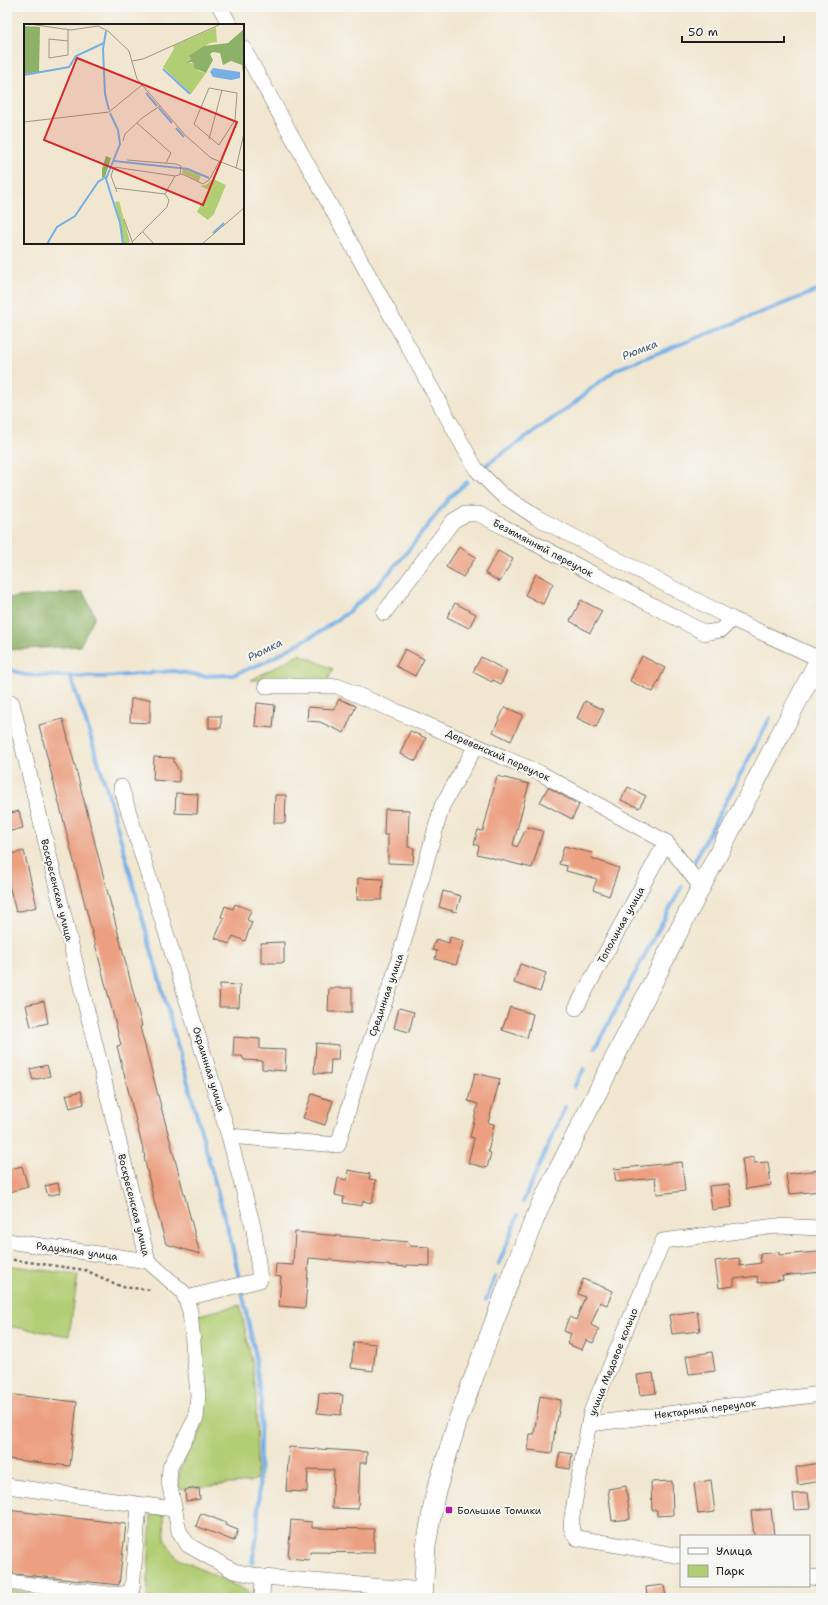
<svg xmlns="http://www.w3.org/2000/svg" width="828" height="1605" viewBox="0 0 828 1605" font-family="'Shantell Sans',sans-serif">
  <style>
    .green { fill: #b2ce75; stroke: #677548 }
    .forest { fill: #8db166; stroke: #546641 }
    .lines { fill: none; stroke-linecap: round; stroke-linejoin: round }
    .stream { stroke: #76afe6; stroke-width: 4 }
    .building { fill: #eca081 }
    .minor-casing { stroke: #67635b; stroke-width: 16 }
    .major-casing { stroke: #67635b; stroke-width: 20 }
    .path { stroke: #67635b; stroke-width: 2.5; stroke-dasharray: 3 3; stroke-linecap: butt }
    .minor { stroke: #fff; stroke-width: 15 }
    .major { stroke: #fff; stroke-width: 19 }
    .poi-dot { fill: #b5179e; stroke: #f6f6f2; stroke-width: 1.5 }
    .labels { text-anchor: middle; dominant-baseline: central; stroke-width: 4; stroke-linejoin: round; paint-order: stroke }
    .street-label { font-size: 10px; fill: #1c1c1c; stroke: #f6f6f2 }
    .poi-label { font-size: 10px; fill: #1c1c1c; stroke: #f6f6f2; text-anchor: start }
    .water-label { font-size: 11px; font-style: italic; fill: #40576d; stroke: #f6f6f2 }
    .inset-river { fill: none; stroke: #76afe6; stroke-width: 2 }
    .inset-road { fill: none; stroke: #9c9688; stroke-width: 1 }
    .view { fill: #d62828; fill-opacity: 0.15; stroke: #d62828; stroke-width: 2 }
    .inset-edge { fill: none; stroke: #1c1c1c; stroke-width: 2 }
  </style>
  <rect width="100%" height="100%" fill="#f6f6f2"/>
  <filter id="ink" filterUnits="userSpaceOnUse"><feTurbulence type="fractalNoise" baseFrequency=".025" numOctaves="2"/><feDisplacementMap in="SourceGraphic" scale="8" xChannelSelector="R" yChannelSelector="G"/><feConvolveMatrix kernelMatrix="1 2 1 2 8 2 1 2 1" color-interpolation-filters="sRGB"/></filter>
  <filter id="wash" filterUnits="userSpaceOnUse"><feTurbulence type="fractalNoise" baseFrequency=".012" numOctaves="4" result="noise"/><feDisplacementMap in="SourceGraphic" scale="16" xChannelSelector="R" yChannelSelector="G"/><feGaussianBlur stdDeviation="0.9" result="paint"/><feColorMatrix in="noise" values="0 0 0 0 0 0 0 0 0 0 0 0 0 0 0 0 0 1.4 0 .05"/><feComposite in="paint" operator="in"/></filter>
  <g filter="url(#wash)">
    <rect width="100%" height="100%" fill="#f1e7d0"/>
    <g class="green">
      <polygon points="300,654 333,669 327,682 251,680"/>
      <polygon points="7,1265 78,1275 69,1336 7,1326"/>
      <polygon points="240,1305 252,1362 256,1394 257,1479 250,1482 183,1489 178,1487 180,1469 187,1454 199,1435 205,1413 204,1380 198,1315"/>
      <polygon points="151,1514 164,1515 165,1540 177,1558 258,1596 258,1598 147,1598"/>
      <polygon points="7,1590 65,1598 7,1598"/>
    </g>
    <polygon class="forest" points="83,592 95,616 80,646 7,650 7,598"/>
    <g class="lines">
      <g class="stream">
        <polyline points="486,465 572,405 593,387 617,369 821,289"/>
        <polyline points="7,668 24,675 60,676 104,677 173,671 204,676 233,675 263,663 318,633 347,613 375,588 402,558 451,496 467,482"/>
        <polyline points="70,676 86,722 108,793 189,1087 232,1245 254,1348 261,1401 259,1493 257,1537 252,1563"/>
        <polyline points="694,862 770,718"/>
        <polyline points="595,1048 682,886"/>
        <polyline points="574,1087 584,1069"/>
        <polyline points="523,1202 565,1107"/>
        <polyline points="499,1264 518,1215"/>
        <polyline points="486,1300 495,1277"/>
      </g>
    </g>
    <g id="blocks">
      <g class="building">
        <polygon points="459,547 476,557 463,577 446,567"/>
        <polygon points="498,551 513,559 500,582 485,573"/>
        <polygon points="536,574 553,583 543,604 525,595"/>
        <polygon points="581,600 602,611 590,633 570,621"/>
        <polygon points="455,603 476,614 469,628 447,617"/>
        <polygon points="405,649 424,659 415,676 396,666"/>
        <polygon points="642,656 665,668 653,692 630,681"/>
        <polygon points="481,657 507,671 501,684 493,680 492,682 473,672"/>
        <polygon points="131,699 150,699 150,723 130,722"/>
        <polygon points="339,699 356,706 344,733 320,722 307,721 308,707 334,709"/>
        <polygon points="585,701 604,710 596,727 577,718"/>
        <polygon points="257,703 275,705 273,728 255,726"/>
        <polygon points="505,707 523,715 511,741 493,732"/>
        <rect x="209" y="716" width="12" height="12"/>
        <polygon points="63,719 142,1026 140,1027 200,1254 166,1244 154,1201 144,1157 145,1157 117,1046 121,1045 39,725"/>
        <polygon points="410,731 426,738 416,761 400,754"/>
        <polygon points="154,757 174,758 174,762 179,771 179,782 153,780"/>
        <polygon points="497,776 529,784 513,845 517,847 527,827 543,831 532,868 477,854 479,846 474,844 478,830 483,831"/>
        <polygon points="548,787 579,805 572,819 540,802"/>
        <polygon points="628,787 646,796 639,808 621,800"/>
        <polygon points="176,793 198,794 197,814 175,813"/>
        <polygon points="275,795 286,795 285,823 274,823"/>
        <polygon points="385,809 409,810 408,847 414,848 413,864 388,863 388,835 384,835"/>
        <polygon points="19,811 23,828 7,832 7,814"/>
        <polygon points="564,846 592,853 591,858 619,868 609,896 593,890 597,879 566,871 567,866 559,864"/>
        <polygon points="24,851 37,907 16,912 7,877 7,855"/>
        <polygon points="358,878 383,879 382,900 357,900"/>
        <polygon points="443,891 461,896 456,912 439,907"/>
        <polygon points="235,904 251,910 247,920 252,922 245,941 233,936 229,944 215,938 224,918 221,917 225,906 233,909"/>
        <polygon points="450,937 464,941 456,965 435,959 437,951 432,950 436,939 449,943"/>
        <polygon points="284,942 284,963 261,963 261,943"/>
        <polygon points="520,964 546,973 540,992 514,983"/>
        <polygon points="220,984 240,985 239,1007 219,1007"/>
        <polygon points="329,988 352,988 352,1012 328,1012"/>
        <polygon points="44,1001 48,1023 31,1027 26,1005"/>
        <polygon points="510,1007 533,1014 527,1038 502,1030"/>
        <polygon points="399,1008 414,1012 409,1032 394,1028"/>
        <polygon points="234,1037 260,1039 260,1049 286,1050 285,1071 262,1069 262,1061 244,1060 242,1056 233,1056"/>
        <polygon points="316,1043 339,1045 338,1060 331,1060 330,1074 314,1073"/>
        <polygon points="47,1065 50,1076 33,1080 30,1069"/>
        <polygon points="475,1073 500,1079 488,1123 494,1124 488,1152 491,1153 487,1168 468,1163 474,1138 470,1137 478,1104 468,1101"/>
        <polygon points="81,1091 84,1104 70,1108 66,1095"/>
        <polygon points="312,1094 333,1101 325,1125 303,1118"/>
        <polygon points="754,1157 754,1163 768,1162 771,1185 746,1189 742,1159"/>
        <polygon points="682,1162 685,1191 657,1194 655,1178 616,1182 614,1169"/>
        <polygon points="22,1166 28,1187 10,1192 7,1181 7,1170"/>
        <polygon points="348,1170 370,1174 369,1179 376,1180 372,1203 363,1201 362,1206 343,1203 344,1197 335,1195 338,1178 347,1180"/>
        <polygon points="821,1170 821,1191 789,1194 786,1174"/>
        <polygon points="58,1183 60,1193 48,1196 45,1186"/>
        <polygon points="729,1184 732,1207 712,1210 709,1186"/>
        <polygon points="295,1232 409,1242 409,1246 430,1247 430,1266 407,1265 407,1267 309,1258 305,1308 279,1306 281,1277 275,1276 276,1264 293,1265"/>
        <polygon points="779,1252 779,1255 819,1252 821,1272 782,1276 783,1280 758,1283 757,1276 734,1279 734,1286 719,1288 715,1261 739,1258 740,1266 761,1263 760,1254"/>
        <polygon points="583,1279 613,1291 607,1305 600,1302 591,1325 599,1329 593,1343 586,1340 582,1350 567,1344 571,1334 564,1331 569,1317 576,1320 585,1297 578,1294"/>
        <polygon points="697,1311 700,1331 672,1334 669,1315"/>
        <polygon points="354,1342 376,1344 373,1371 351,1368"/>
        <polygon points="712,1352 715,1371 689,1374 686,1356"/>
        <polygon points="653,1373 656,1393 640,1395 637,1375"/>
        <polygon points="319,1393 343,1395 341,1415 317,1413"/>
        <polygon points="7,1394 77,1402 70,1466 7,1459"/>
        <polygon points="540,1396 561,1400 557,1421 556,1421 552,1453 528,1450 530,1434 534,1434"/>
        <polygon points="289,1447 367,1452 366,1463 360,1463 358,1509 332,1508 334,1470 308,1469 307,1492 286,1491"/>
        <polygon points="560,1452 572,1454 570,1469 557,1467"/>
        <polygon points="820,1463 821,1481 798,1485 796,1467"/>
        <polygon points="711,1480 715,1512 698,1514 694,1483"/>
        <polygon points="672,1481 673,1515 657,1516 657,1510 652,1510 651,1482"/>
        <polygon points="626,1486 630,1519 612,1521 608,1489"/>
        <polygon points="199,1488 200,1499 186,1501 185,1490"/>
        <polygon points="808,1493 810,1509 795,1510 793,1494"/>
        <polygon points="771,1509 774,1535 754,1536 751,1511"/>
        <polygon points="7,1510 126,1524 119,1585 7,1573"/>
        <polygon points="201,1513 226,1523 225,1525 238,1530 234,1541 196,1526"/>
        <polygon points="291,1520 312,1522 312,1528 374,1529 374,1553 310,1552 309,1560 288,1558"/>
        <polygon points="664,1585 666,1598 647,1598 646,1587"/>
      </g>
    </g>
  </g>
  <g filter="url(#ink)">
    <use href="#blocks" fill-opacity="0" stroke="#67635b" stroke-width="1"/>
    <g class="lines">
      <defs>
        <g id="minor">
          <polyline points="220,7 230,25"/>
          <polyline points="243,48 476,469 501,494 536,517 732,619 820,659"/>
          <polyline points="384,613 453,521 465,514 479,514 705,633 721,630 732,619"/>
          <polyline points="266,686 337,686 540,773 666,842 701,887"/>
          <polyline points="7,704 12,703 148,1261"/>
          <polyline points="121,787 229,1136 254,1230 260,1280 186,1298"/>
          <polyline points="576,1008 666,842"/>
          <polyline points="229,1136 338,1145 360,1070 394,976 442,806 476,746"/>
          <polyline points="7,1241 148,1261 183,1292 190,1311 198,1395 196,1418 170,1467 169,1482 179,1531 188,1545 234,1571 263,1577 423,1590"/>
          <polyline points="590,1424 821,1394"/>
          <polyline points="7,1486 173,1509"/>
          <path d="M 681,1556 L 577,1538 C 570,1531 571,1525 572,1516 L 591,1412 L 663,1241 L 776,1226 L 821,1228"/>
          <polyline points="809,1577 821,1578"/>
          <polyline points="7,1582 108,1594 124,1594 132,1590 139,1505"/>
          <polyline points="262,1598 263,1577"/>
        </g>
        <polyline id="major" points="423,1598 426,1546 435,1495 457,1423 513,1271 541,1204 701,887 821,656"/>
      </defs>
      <use href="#minor" class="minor-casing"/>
      <use href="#major" class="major-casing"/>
      <polyline class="path" points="7,1259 85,1270 122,1287 152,1290"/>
      <use href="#minor" class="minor"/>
      <use href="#major" class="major"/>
    </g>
  </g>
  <rect class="poi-dot" x="445" y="1506" width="8" height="8" rx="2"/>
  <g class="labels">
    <g class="street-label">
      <text transform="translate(543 548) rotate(28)">Безымянный переулок</text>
      <text transform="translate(498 755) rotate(24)">Деревенский переулок</text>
      <text transform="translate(57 890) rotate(76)">Воскресенская улица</text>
      <text transform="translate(621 925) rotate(-61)">Тополиная улица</text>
      <text transform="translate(386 995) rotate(-71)">Срединная улица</text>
      <text transform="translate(209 1069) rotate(73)">Окраинная улица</text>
      <text transform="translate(134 1205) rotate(76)">Воскресенская улица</text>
      <text transform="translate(77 1251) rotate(8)">Радужная улица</text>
      <text transform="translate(613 1362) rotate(-68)">улица Медовое кольцо</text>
      <text transform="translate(705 1409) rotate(-7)">Нектарный переулок</text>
    </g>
    <g class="poi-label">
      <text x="457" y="1510">Большие Томики</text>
    </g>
    <g class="water-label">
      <text transform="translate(640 350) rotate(-21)">Рюмка</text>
      <text transform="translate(265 650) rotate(-26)">Рюмка</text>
    </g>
  </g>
  <g transform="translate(24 24)">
    <rect width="220" height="220" fill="#f1e7d0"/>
    <path d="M 192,3 L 193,18 L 186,19 L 166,32 L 167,34 L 163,39 L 170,39 L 175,47 L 182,49 L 167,70 L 139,43 L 150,25 L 149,22 ZM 159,145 L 177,150 L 175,158 L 158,149 ZM 189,155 L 202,161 L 190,190 L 184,196 L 173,188 L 185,166 L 176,162 L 182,161 ZM 95,177 L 106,218 L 100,220 L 91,178 Z" fill="#b2ce75"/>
    <path d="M 0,2 L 16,3 L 15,48 L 0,50 ZM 220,5 L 220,57 L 218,41 L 207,37 L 199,41 L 196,29 L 189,28 L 186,30 L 189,36 L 182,49 L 170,44 L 170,39 L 167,38 L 161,40 L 167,35 L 165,32 L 180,22 L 204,19 ZM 82,132 L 87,134 L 81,153 L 78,154 L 78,145 Z" fill="#8db166"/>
    <path d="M 189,44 L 216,48 L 216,54 L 207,56 L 189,53 L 186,48 Z" fill="#76afe6"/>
    <path class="inset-river" d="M 82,7 L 79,25 L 81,70 L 85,86M 139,45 L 166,70M 0,51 L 45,43 L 52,32 L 80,19M 122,69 L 133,82M 135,84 L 148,99M 86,89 L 94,106 L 96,120 L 82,155 L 96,199 L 99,220M 152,104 L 160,113M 90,137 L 164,145 L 185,154M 189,209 L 200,199M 23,220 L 33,203 L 51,192 L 74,158 L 82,153"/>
    <path class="inset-road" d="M 5,0 L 47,6 L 74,2 L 84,7 L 105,27 L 113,55 L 161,111 L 187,134 L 220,147M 44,5 L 44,31 L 25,34 L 25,15 L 44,17M 108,37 L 119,35 L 197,0M 185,64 L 213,69 L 211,96 L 195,121 L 170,100 ZM 0,98 L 85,88 L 118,61M 113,99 L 147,129 L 142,139M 185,115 L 198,66M 99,117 L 101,110 L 118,94 L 136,82M 103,136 L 152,140 L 157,142 L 156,150M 212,144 L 220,109M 91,164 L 141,170M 93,168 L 87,152 L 90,143 L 151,152 L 158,150 L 179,160 L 185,156 L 195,138M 141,170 L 151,152M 100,195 L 109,220M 118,207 L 130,220M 108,218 L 143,183 L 145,176 L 141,170M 178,220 L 220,184"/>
    <path class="view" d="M 53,34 L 213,98 L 179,181 L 20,116 Z"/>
    <rect width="220" height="220" class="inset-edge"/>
  </g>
  <rect width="828" height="1605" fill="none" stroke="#f6f6f2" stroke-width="24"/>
  <rect x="680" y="1535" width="130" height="52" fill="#f6f6f2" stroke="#9f9f9c"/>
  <rect x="688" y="1548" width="20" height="6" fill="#ffffff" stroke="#9f9f9c"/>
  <text x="716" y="1555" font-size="12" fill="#1c1c1c">Улица</text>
  <rect x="688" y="1565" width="20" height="12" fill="#b2ce75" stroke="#9f9f9c"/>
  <text x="716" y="1575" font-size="12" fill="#1c1c1c">Парк</text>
  <path d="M682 36v6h102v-6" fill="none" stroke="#1c1c1c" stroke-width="2"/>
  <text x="688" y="36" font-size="12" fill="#1c1c1c" stroke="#f6f6f2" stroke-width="3" paint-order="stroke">50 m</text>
</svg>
